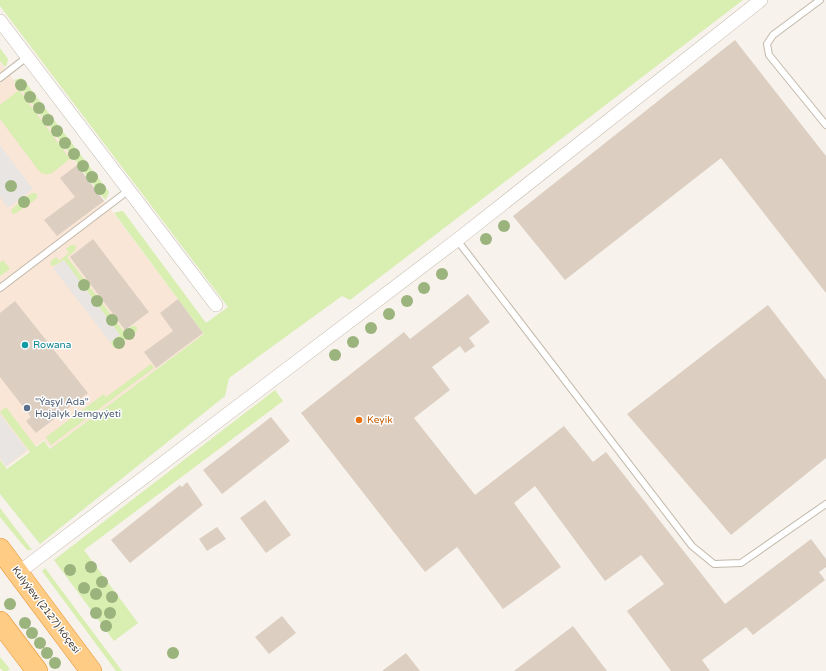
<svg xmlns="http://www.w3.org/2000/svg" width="826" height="671" viewBox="0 0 826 671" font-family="'Varela Round',sans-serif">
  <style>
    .commercial { fill: #f9e6d6 }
    .green { fill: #d9eeb1 }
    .parking { fill: #e8e5e2 }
    .building { fill: #dccfc2 }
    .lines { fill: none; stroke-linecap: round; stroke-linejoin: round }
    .service-casing { stroke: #c3b9ac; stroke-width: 8 }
    .minor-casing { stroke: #c3b9ac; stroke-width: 14 }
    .trunk-casing { stroke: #eb9331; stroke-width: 22 }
    .service { stroke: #fff; stroke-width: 6 }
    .minor { stroke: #fff; stroke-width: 13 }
    .trunk { stroke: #ffcc85; stroke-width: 21 }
    .tree { fill: #9bb37d }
    .culture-dot { fill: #0f9aa8; stroke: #fff; stroke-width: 1.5 }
    .service-dot { fill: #5c6f8a; stroke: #fff; stroke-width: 1.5 }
    .food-dot { fill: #e8710a; stroke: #fff; stroke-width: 1.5 }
    .labels { text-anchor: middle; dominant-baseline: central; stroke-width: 3; stroke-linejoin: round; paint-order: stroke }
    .culture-label { font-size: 10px; fill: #0d838f; stroke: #fff; text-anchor: start }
    .service-label { font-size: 10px; fill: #4e5e75; stroke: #fff; text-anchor: start }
    .food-label { font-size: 10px; fill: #c56008; stroke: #fff; text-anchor: start }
    .street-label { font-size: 10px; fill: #4c4238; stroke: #fff }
  </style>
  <rect width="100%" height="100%" fill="#f7f2eb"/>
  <polygon class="commercial" points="0,62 204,334 51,448 44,440 6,467 0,459"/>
  <g class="green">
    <polygon points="0,0 743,0 350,300 342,296 229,378 225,396 40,544 0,494 0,460 7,469 30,452 0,412 6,407 36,447 44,441 50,449 204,334 114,213 121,211 123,211 206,323 228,307 0,6"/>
    <polygon points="0,48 8,59 7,64 5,67 0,61"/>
    <polygon points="21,78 23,79 109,192 107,197 105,200 14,80"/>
    <path d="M 19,90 L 70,159 L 52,173 C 47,175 43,175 39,171 L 0,119 L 0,105 Z"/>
    <polygon points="0,168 24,199 32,193 34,193 37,194 37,197 36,199 16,213 14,214 12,213 11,210 20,202 0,175"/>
    <path d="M 71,245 L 74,245 L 76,246 C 77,251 71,254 67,257 L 124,332 L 132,326 L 135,326 L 137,327 L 137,329 L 136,332 L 116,346 L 114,347 L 112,346 L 111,343 L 112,341 L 120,335 L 64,260 L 53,266 L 51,265 L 50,262 L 56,257 L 59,261 L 69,253 L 66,249 Z"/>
    <polygon points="3,260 10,269 0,276 0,263"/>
    <polygon points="151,364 154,368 51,445 46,437 104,394 106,397"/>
    <polygon points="275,390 283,401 84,550 138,623 114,641 54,560"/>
    <polygon points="0,508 32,550 27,550 0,517"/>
    <polygon points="45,568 122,671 116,671 42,571"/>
    <polygon points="0,657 10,669 7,671 3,671 0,668"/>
  </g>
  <g class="parking">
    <polygon points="0,145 33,189 8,208 0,197"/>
    <polygon points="64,260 120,335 110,342 53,268"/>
    <polygon points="0,414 27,450 6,466 0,458"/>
  </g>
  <g class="building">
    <polygon points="735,40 826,156 826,293 721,158 565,280 513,216"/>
    <polygon points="77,165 104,201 57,236 44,220 75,197 60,178"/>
    <polygon points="93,239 149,312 125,330 70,257"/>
    <polygon points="468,294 490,322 469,338 475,346 465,353 460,346 432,367 450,390 414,418 475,495 564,426 593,462 606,452 725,604 811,539 826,559 826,567 819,572 825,580 753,635 746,627 702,660 710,671 671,671 627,611 664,584 641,555 605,581 535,486 514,503 561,567 503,609 457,547 425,572 301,413 404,332 410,339"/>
    <polygon points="178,299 203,333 156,368 144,352 173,331 160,313"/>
    <polygon points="15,301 88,393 36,433 26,421 31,417 0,377 0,313"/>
    <polygon points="768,305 826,380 826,458 731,535 627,414"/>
    <polygon points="271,417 290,441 222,494 203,470"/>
    <polygon points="187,482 203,505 130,563 111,540 180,485 182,487"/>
    <polygon points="265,500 291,535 266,553 240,518"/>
    <polygon points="217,527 226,539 207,551 199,539"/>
    <polygon points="282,616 296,633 269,654 255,637"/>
    <polygon points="573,626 607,671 514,671"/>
    <polygon points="406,653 420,671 382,671"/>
  </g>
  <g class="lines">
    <defs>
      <g id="service">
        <polyline points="820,0 773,35 767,44 769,55 826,125"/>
        <polyline points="0,78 27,57"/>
        <polyline points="457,240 692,546 714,564 741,563 826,504"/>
        <polyline points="0,288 129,190"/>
      </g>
      <g id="minor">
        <polyline points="0,21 216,305"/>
        <polyline points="18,573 457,240 761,0"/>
      </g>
      <g id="trunk">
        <polyline points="0,549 91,671"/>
        <polyline points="0,622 37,671"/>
      </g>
    </defs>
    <use href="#service" class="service-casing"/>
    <use href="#minor" class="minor-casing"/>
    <use href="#trunk" class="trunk-casing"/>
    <use href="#service" class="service"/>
    <use href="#minor" class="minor"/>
    <use href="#trunk" class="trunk"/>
  </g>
  <g class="tree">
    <circle cx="21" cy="85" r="6"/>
    <circle cx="30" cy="97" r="6"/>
    <circle cx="39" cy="108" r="6"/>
    <circle cx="48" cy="120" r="6"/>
    <circle cx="57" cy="131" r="6"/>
    <circle cx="65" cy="143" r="6"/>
    <circle cx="74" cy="154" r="6"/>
    <circle cx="83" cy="166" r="6"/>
    <circle cx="92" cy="177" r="6"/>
    <circle cx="11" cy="186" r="6"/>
    <circle cx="100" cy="189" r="6"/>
    <circle cx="24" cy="202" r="6"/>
    <circle cx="504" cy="226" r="6"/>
    <circle cx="486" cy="239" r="6"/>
    <circle cx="442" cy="274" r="6"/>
    <circle cx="84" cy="285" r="6"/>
    <circle cx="424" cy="288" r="6"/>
    <circle cx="97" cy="301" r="6"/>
    <circle cx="407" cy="301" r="6"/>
    <circle cx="389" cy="314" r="6"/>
    <circle cx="112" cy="320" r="6"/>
    <circle cx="371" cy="328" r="6"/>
    <circle cx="129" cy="334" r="6"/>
    <circle cx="353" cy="342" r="6"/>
    <circle cx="119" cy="343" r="6"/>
    <circle cx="335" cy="355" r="6"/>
    <circle cx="91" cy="567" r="6"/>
    <circle cx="70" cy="570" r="6"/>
    <circle cx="102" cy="582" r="6"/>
    <circle cx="84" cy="588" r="6"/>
    <circle cx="96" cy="594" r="6"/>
    <circle cx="112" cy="597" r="6"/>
    <circle cx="10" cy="604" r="6"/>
    <circle cx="96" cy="613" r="6"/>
    <circle cx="110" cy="613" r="6"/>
    <circle cx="25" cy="623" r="6"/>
    <circle cx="106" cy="626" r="6"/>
    <circle cx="32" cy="633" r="6"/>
    <circle cx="40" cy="643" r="6"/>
    <circle cx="47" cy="653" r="6"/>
    <circle cx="173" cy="653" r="6"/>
    <circle cx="55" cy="663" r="6"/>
  </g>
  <circle class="culture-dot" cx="25" cy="345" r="4"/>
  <circle class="service-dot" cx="27" cy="408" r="4"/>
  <circle class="food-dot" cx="359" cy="420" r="4"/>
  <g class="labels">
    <g class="culture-label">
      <text x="33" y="345">Rowana</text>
    </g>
    <g class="service-label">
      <text x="35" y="402">"Ýaşyl Ada"<tspan x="35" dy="12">Hojalyk Jemgyýeti</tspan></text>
    </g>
    <g class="food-label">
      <text x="367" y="420">Keyik</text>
    </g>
    <g class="street-label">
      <text transform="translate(46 610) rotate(53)">Kulyýew (2127) köçesi</text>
    </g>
  </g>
</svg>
